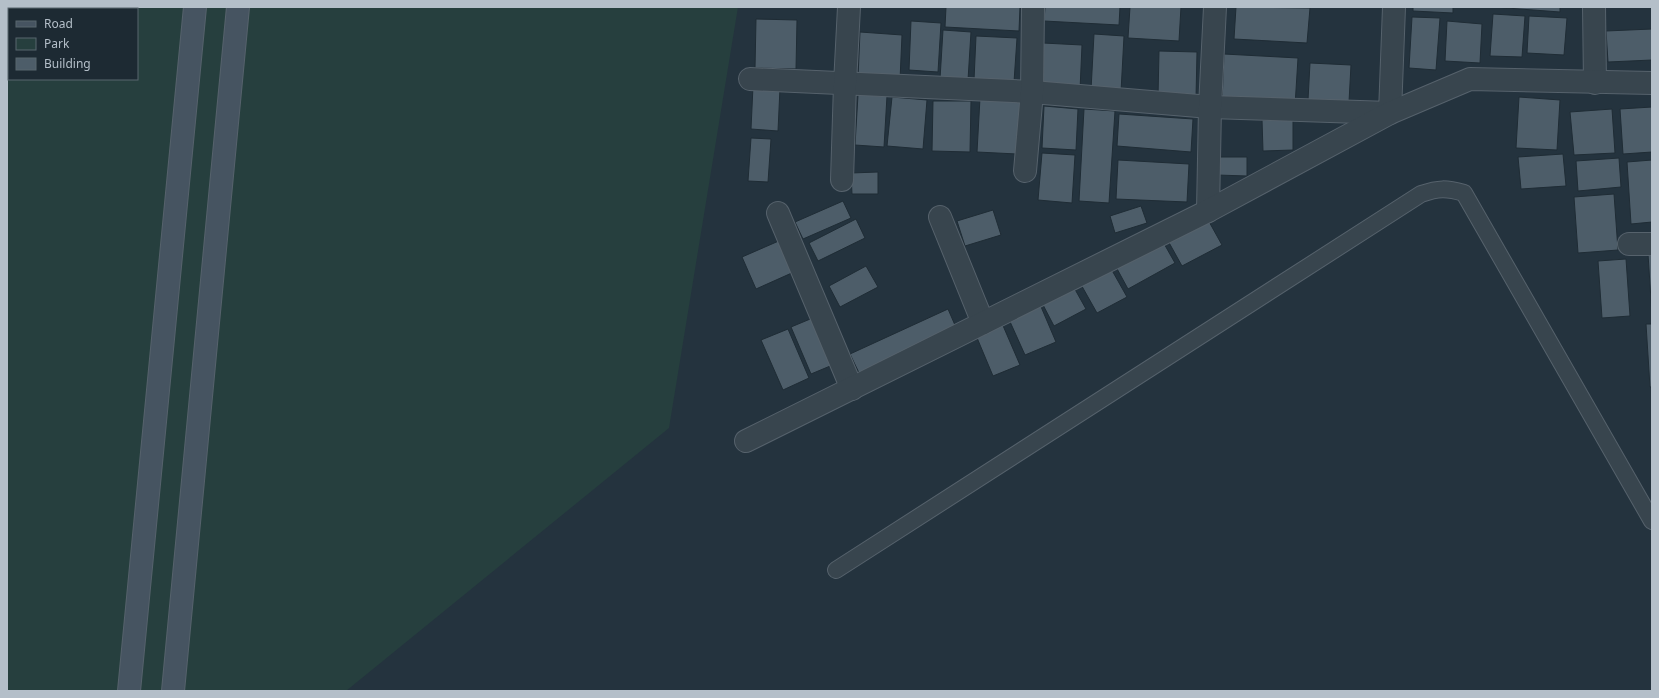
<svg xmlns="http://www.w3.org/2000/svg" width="1659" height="698" viewBox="0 0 1659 698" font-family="'Noto Sans',sans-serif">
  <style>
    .green { fill: #263f3e; fill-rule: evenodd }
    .building { fill: #4d5d69; stroke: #1f2c35 }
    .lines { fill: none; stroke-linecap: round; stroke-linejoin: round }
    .lane-casing { stroke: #56626c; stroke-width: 18 }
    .street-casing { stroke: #56626c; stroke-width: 24 }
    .secondary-casing { stroke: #56626c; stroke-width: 24 }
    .lane { stroke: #38454e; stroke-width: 16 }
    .street { stroke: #38454e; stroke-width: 22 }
    .secondary { stroke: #465461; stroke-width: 22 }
  </style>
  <rect width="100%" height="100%" fill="#24333e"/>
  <path class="green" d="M 7,7 L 738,7 L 669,428 L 346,691 L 7,691 ZM 9,9 L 137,9 L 137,79 L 9,79 Z"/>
  <g class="building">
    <polygon points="946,7 1020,7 1019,31 945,27"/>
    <polygon points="1045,7 1120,7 1119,25 1044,21"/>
    <polygon points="1130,7 1181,7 1179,41 1128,38"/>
    <polygon points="1236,7 1310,8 1307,43 1234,39"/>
    <polygon points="1413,7 1453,7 1453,13 1413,11"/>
    <polygon points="1493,7 1560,7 1560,12"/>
    <polygon points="1493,14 1525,16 1522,57 1490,56"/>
    <polygon points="1529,16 1567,18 1564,55 1527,53"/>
    <polygon points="1412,17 1440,18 1436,70 1409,68"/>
    <polygon points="756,19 797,20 796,69 755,68"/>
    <polygon points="911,21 941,23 938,72 909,70"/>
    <polygon points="1447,21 1482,24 1480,63 1445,61"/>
    <polygon points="1652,29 1652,60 1608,62 1606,31"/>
    <polygon points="943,30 971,32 968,80 940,79"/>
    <polygon points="860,32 902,35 900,80 858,78"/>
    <polygon points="1094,34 1124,36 1121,92 1091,90"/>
    <polygon points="976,36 1017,38 1014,82 974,80"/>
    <polygon points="1043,43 1082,45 1080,90 1041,87"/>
    <polygon points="1159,51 1197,52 1196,98 1158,97"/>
    <polygon points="1224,54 1298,58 1295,106 1222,102"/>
    <polygon points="1310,63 1351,65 1349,102 1308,100"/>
    <polygon points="753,86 780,88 778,131 751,129"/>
    <polygon points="858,95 887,96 884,147 855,145"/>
    <polygon points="892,97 927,100 923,149 887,146"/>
    <polygon points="1519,97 1560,100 1557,150 1516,148"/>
    <polygon points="980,98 1021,100 1017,154 977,152"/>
    <polygon points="933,101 971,101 970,152 932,151"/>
    <polygon points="1044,106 1078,109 1076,150 1042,148"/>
    <polygon points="1652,107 1652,152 1623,154 1620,109"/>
    <polygon points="1084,109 1115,111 1109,203 1079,201"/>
    <polygon points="1612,109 1615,153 1574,155 1570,112"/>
    <polygon points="1119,114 1193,119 1191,152 1117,146"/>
    <polygon points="1293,119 1293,150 1263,151 1262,120"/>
    <polygon points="751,138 771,139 768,182 748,181"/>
    <polygon points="1042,153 1075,155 1072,203 1038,200"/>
    <polygon points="1563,154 1566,186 1521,189 1518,157"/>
    <polygon points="1217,157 1247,157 1247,176 1217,175"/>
    <polygon points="1619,158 1621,187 1578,191 1576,161"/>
    <polygon points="1118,160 1189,164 1187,202 1116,199"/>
    <polygon points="1652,160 1652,222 1631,224 1627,162"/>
    <polygon points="878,172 878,194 852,194 851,173"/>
    <polygon points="1614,194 1618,250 1578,253 1574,197"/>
    <polygon points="843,201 851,218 803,239 795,222"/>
    <polygon points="1141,206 1147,223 1115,233 1110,216"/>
    <polygon points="993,210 1001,235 965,246 957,221"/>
    <polygon points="1207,218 1222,245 1182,266 1167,239"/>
    <polygon points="856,219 865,238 818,261 809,243"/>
    <polygon points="781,240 794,272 756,289 742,257"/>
    <polygon points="1162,240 1175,263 1128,289 1115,265"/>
    <polygon points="1648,254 1652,254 1652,315"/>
    <polygon points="1626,259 1630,316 1602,318 1598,261"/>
    <polygon points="1109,265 1127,297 1097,313 1079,281"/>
    <polygon points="866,266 878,287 840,307 829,286"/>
    <polygon points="1072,284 1086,309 1054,326 1041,301"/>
    <polygon points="1039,302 1056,342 1025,355 1007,315"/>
    <polygon points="948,309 958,332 861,377 850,354"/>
    <polygon points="815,317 835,364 811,374 791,327"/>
    <polygon points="1001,321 1020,365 993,376 975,333"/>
    <polygon points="1646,324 1652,324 1652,387 1650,387"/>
    <polygon points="788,329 809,378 783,390 761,340"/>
  </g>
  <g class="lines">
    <defs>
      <path id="lane" d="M 836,570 L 1421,194 C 1439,188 1446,188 1464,193 L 1652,521"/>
      <g id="street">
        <polyline points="1594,7 1595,83"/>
        <polyline points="750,79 1032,92 1210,107 1390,113 1394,7"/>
        <polyline points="1025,171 1032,92 1033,7"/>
        <polyline points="842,180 845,84 849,7"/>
        <polyline points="1208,211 1210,107 1215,7"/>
        <polyline points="778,213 852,389"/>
        <polyline points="940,217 983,323"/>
        <polyline points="1629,244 1652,244"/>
        <polyline points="746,441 1208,211 1390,113 1470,79 1652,83"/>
      </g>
      <g id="secondary">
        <polyline points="129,691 195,7"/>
        <polyline points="173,691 238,7"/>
      </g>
    </defs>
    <use href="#lane" class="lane-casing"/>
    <use href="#street" class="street-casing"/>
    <use href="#secondary" class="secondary-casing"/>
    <use href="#lane" class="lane"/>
    <use href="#street" class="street"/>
    <use href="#secondary" class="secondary"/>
  </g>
  <rect width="1659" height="698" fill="none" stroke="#b4bfc9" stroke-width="16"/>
  <rect x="8" y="8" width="130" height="72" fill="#1d2a33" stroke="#59666f"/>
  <rect x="16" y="21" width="20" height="6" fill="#465461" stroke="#59666f"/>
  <text x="44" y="28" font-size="12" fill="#b4bfc9">Road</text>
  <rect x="16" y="38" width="20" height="12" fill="#263f3e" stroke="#59666f"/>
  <text x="44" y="48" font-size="12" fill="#b4bfc9">Park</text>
  <rect x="16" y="58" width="20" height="12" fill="#4d5d69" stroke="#59666f"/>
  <text x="44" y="68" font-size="12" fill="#b4bfc9">Building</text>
</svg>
